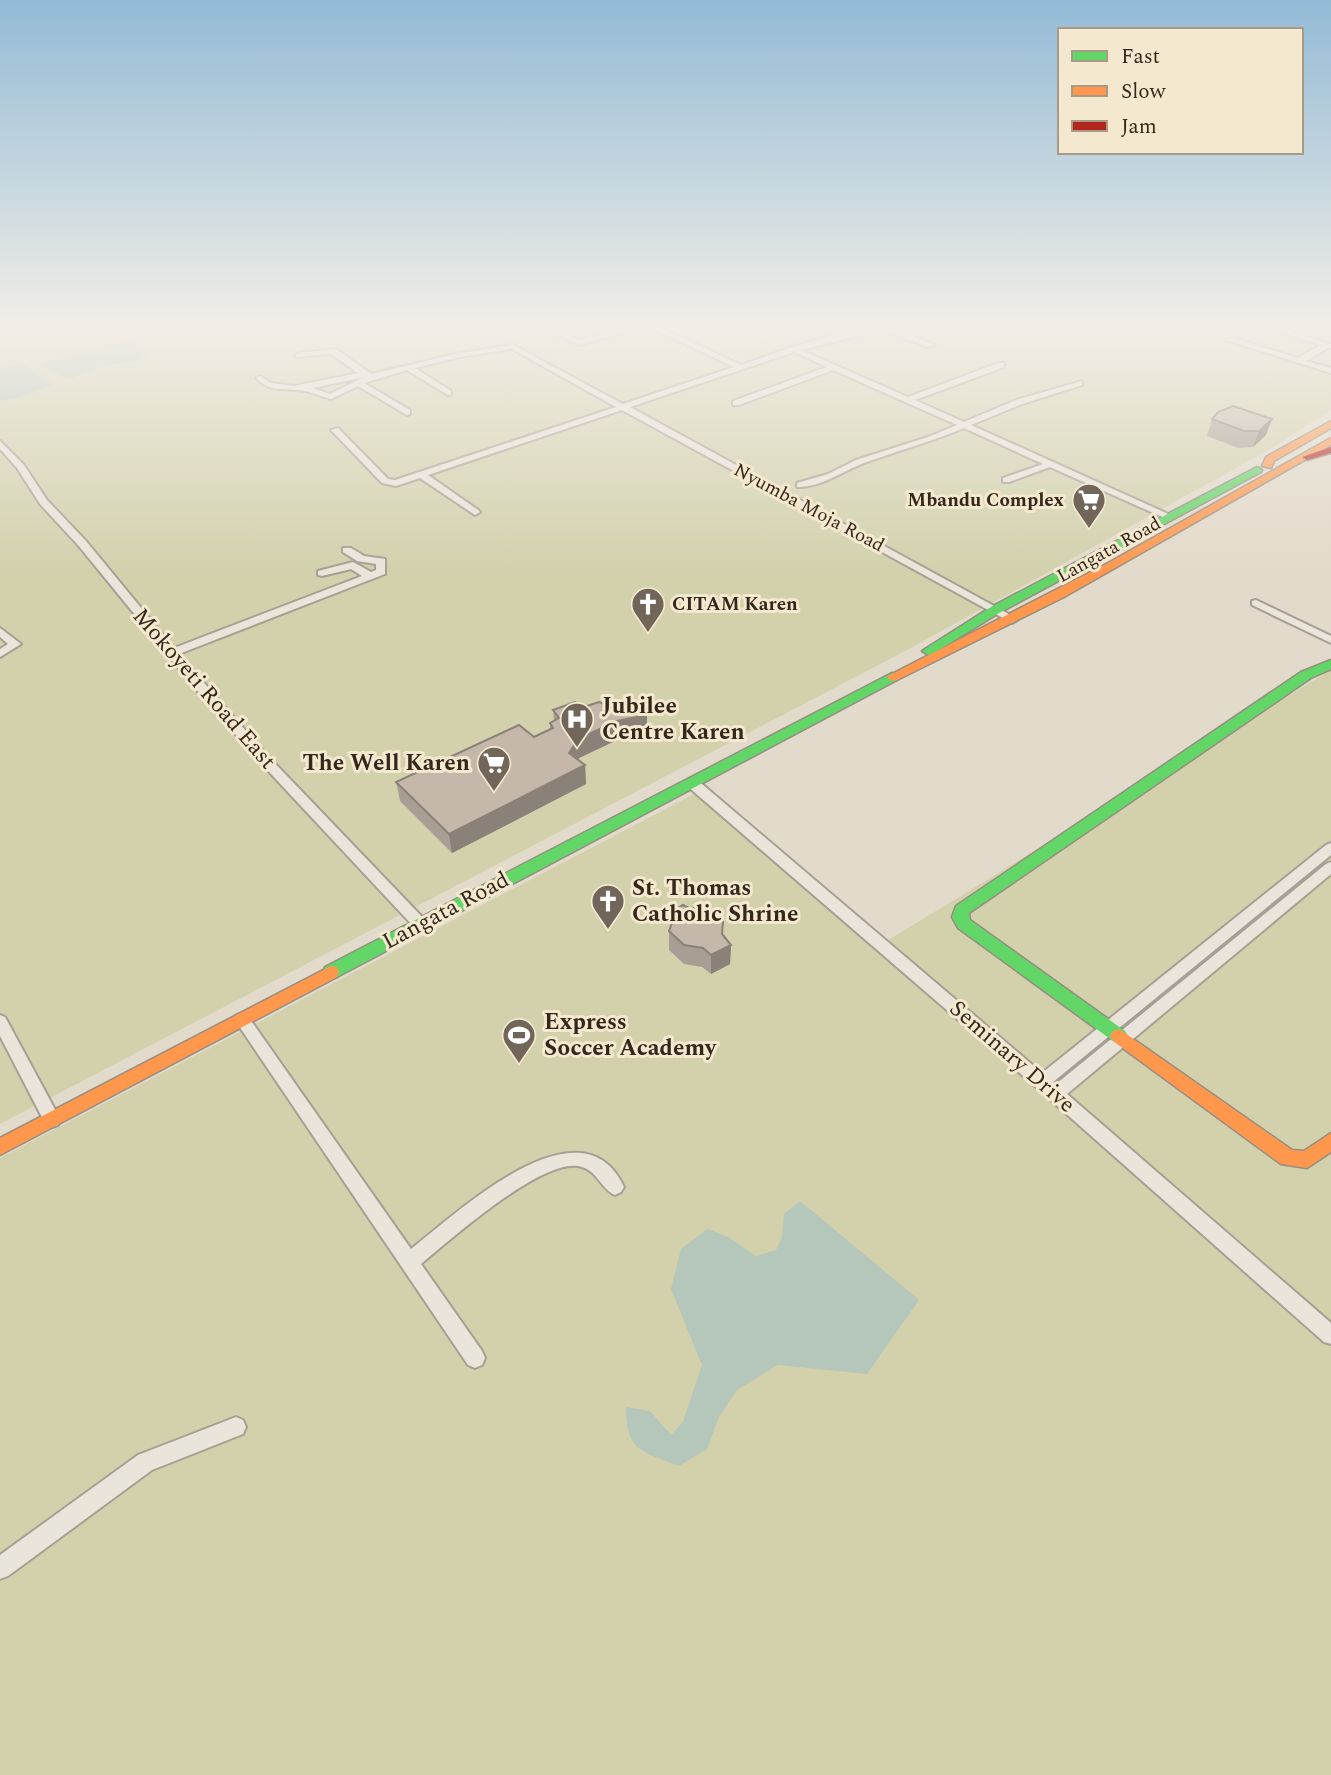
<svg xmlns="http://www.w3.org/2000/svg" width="1331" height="1775" viewBox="0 0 1331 1775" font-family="Spectral,serif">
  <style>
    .green { fill: #d2d1ac }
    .water { fill: #b5c6bb }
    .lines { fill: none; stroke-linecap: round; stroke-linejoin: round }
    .street-casing { stroke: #a79f93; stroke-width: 4 }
    .fast-casing { stroke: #968e83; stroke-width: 3 }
    .slow-casing { stroke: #968e83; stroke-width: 3 }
    .jam-casing { stroke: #968e83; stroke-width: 3 }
    .street { fill: #eae5db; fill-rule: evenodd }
    .fast { fill: #63d668; fill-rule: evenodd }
    .slow { fill: #ff974d; fill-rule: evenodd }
    .jam { fill: #b3261e; fill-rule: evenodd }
    .wall { fill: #a99e93 }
    .shaded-wall { fill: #8a8178 }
    .building { fill: #c5b8ab; stroke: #8a8178; stroke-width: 2 }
    .labels { text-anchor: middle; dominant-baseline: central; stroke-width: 6; stroke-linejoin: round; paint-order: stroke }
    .far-poi-label { font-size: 19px; font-weight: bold; fill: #34271c; stroke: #f4e8ce; text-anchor: end }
    .far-street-label { font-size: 19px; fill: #34271c; stroke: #f4e8ce }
    .street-label { font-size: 23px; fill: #34271c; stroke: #f4e8ce }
    .poi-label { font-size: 23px; font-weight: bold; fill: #34271c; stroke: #f4e8ce; text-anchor: start }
  </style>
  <rect width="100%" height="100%" fill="#e2daca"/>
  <g class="green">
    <polygon points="0,325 1331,325 1331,410 1267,451 907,650 0,1124"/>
    <polygon points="1331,670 1331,1775 0,1775 0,1158 694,794 885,942"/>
  </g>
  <g class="water">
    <polygon points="127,342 150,354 134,361 104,366 70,379 37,364"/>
    <polygon points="21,363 53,385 15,399 0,401 0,369"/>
    <path d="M 800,1201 L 919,1300 L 867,1374 L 778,1365 L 737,1390 L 719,1417 L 707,1449 L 679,1466 C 642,1451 626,1452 626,1407 L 650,1411 L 671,1435 L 683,1422 L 702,1365 L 671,1289 L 681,1249 L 707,1229 L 728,1237 L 756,1256 L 776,1250 L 782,1238 L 784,1214 Z"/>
  </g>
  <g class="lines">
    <defs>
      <g id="street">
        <polygon points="160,325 171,325 150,332 146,330"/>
        <path d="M 537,325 L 547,325 L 580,340 L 636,325 L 656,325 L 741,365 C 787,349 850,325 899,325 L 891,328 L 935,345 L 928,347 L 882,330 L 801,350 L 908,397 L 998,363 L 1004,363 L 1004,367 L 915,400 L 964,422 L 1016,400 L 1082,381 L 1082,385 L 1022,404 L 971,425 L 1175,517 L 1167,519 L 1050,467 L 1009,482 L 1003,482 L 1003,478 L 1043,464 L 964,428 C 931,442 897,451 864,463 C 843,471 820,488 797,487 L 797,483 L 828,474 L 856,460 L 928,437 L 957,425 L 833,370 L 739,405 L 733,405 L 733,401 L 827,367 L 794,352 L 630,407 L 1016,618 L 1017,620 L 1012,623 L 622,410 L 428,475 L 478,510 L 480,512 L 475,515 L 420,478 L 396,486 L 382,483 L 331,430 L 338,428 L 388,479 L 395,480 L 616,407 L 512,349 L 460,357 L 415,368 L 451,391 L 451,395 L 448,395 L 407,370 L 364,383 L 410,410 L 410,414 L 407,415 L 358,386 L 331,399 C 322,397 313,392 304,391 C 285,387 271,394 256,378 L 260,376 L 271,383 L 294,386 L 358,373 L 331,354 L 296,357 L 295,355 L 299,353 L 336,349 L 371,374 L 460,353 L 513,345 L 623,404 L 734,367 L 647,326 L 579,345 ZM 364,377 L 330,394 L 313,388 Z"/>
        <polygon points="793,325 810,325 775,332 771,330"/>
        <polygon points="960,325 971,325 977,328 973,330"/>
        <polygon points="1258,325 1269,325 1331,344 1331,348 1328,348 1306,361 1331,368 1331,373 1226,340 1233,338 1298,358 1321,345"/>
        <polygon points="0,441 24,465 47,500 86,541 174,648 362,576 351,569 322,576 318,575 318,571 353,562 371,572 376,570 376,564 357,561 343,552 343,548 351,548 364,556 385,559 385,574 179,654 266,754 425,920 427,924 425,928 415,928 258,760 194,687 78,545 40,504 17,468 0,449"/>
        <polygon points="1256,600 1331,636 1331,643 1252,605 1252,601"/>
        <polygon points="0,628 21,644 0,657 0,649 8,644 0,637"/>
        <polygon points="691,778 696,779 1042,1073 1326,845 1331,843 1331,855 1053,1082 1056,1084 1326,864 1331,862 1331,874 1067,1094 1331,1323 1331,1344 1324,1342 1036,1087 686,785 685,782"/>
        <path d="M 242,1013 L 247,1015 L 411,1249 C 456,1214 581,1095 624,1187 L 621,1192 L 615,1195 C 602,1190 597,1171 582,1167 C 545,1155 450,1240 421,1264 L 482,1351 L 485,1358 L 482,1365 L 475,1368 L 468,1365 L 237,1023 L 234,1019 L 237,1015 Z"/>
        <polygon points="0,1015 5,1017 58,1115 60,1120 58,1125 52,1127 46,1125 0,1036"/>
        <polygon points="236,1417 243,1420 246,1427 243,1434 152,1470 8,1576 0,1579 0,1555 138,1455"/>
      </g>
      <g id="fast">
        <polygon points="1257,467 1262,470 1261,472 999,613 932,654 928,655 922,651 991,607"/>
        <polygon points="1331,660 1331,669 1311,678 969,913 970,920 1125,1031 1128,1036 1125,1041 1119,1043 1113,1041 958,928 952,917 956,906 1301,672"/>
        <polygon points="892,673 897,674 897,680 337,977 325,977 323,972 325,967"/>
      </g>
      <g id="slow">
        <polygon points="1331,421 1331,428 1274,461 1271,468 1262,466 1266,457"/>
        <polygon points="1331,438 1331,445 1064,597 897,680 892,681 886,677 1110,562"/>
        <polygon points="331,966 337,967 339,972 337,977 0,1155 0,1138"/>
        <polygon points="1119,1029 1292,1150 1304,1151 1331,1133 1331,1152 1307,1168 1281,1164 1113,1041 1110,1036 1113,1031"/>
      </g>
      <polygon id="jam" points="1331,447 1331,453 1307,460 1302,457"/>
    </defs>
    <use href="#street" class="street-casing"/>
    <use href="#fast" class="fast-casing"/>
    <use href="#slow" class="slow-casing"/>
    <use href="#jam" class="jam-casing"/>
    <use href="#street" class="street"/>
    <use href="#fast" class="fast"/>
    <use href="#slow" class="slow"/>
    <use href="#jam" class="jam"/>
  </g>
  <g class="wall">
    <polygon points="1233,406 1266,435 1253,447 1238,448 1207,436 1212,419"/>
    <polygon points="584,707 647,734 617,740 579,758 578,760 585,765 586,784 452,853 400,801 396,782 534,737 550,729 550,723 554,721 553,710"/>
    <polygon points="673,911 722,934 731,945 730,964 711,974 702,967 684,964 669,950 669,931 673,922"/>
  </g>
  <g class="shaded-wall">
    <polygon points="1272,419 1266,435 1253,447 1259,431"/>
    <polygon points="647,715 647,734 617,740 579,758 571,772 569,753 578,739 617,721"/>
    <polygon points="585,765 586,784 452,853 449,834"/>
    <polygon points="723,922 722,941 731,945 730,964 711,974 711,955"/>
  </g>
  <g class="building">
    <polygon points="1233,406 1272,419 1259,431 1244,431 1212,419 1218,412"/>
    <polygon points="575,702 584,707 599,702 614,708 633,705 647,715 617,721 578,739 569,753 585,765 449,834 396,782 519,725 534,737 553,728 550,723 559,718 553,710"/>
    <polygon points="683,905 689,908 708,908 723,922 722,934 731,945 711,955 703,948 684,945 669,931 675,915 673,911"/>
  </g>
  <linearGradient id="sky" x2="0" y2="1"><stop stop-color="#93bbd6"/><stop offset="0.57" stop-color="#f2eee7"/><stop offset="1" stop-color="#f2eee7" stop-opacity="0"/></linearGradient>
  <rect width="1331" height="573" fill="url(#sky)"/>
  <defs>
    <symbol id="supermarket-pin" viewBox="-11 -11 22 30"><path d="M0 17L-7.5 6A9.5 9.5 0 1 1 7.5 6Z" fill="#716659" stroke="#f4e8ce"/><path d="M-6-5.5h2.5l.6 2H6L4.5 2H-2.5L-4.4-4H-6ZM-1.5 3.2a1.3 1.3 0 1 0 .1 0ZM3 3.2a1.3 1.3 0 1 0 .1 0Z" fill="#fff"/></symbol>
    <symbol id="church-pin" viewBox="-11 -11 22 30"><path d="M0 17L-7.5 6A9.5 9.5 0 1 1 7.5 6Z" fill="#716659" stroke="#f4e8ce"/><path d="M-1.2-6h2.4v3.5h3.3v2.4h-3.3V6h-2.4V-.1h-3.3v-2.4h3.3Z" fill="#fff"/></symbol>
    <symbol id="hospital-pin" viewBox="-11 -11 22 30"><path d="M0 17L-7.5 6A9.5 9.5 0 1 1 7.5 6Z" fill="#716659" stroke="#f4e8ce"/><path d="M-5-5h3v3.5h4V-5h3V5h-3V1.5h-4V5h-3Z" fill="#fff"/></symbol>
    <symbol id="stadium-pin" viewBox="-11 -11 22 30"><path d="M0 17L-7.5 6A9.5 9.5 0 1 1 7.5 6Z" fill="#716659" stroke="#f4e8ce"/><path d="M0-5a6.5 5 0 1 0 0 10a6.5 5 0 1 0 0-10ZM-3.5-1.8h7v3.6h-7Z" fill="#fff"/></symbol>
  </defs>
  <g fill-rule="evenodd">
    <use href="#supermarket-pin" x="1070" y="481" width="38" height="52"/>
    <use href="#church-pin" x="629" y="585" width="38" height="52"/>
    <use href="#hospital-pin" x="558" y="700" width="38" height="52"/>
    <use href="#supermarket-pin" x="475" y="744" width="38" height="52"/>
    <use href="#church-pin" x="589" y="882" width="38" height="52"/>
    <use href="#stadium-pin" x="500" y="1016" width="38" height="52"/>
  </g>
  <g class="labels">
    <g class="far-poi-label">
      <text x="1064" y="500">Mbandu Complex</text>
      <text x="672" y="604" text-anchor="start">CITAM Karen</text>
    </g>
    <g class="far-street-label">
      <text transform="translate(809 508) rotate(28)">Nyumba Moja Road</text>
      <text transform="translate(1109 550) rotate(-29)">Langata Road</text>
    </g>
    <g class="street-label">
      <text transform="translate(204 689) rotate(49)">Mokoyeti Road East</text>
      <text transform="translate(446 911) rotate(-28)">Langata Road</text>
      <text transform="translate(1012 1057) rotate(41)">Seminary Drive</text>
    </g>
    <g class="poi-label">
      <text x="602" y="706">Jubilee<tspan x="602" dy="26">Centre Karen</tspan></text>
      <text x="470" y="763" text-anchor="end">The Well Karen</text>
      <text x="632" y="888">St. Thomas<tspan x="632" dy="26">Catholic Shrine</tspan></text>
      <text x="544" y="1022">Express<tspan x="544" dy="26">Soccer Academy</tspan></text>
    </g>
  </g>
  <rect x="1058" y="28" width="245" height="126" fill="#f4e8ce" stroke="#a79b87" stroke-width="2"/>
  <rect x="1072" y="51" width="35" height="10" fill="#63d668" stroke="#a79b87" stroke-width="2"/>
  <text x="1121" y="63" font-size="21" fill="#34271c">Fast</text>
  <rect x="1072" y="86" width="35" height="10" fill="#ff974d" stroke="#a79b87" stroke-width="2"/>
  <text x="1121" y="98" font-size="21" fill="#34271c">Slow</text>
  <rect x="1072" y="121" width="35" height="10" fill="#b3261e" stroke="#a79b87" stroke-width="2"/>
  <text x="1121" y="133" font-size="21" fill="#34271c">Jam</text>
</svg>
